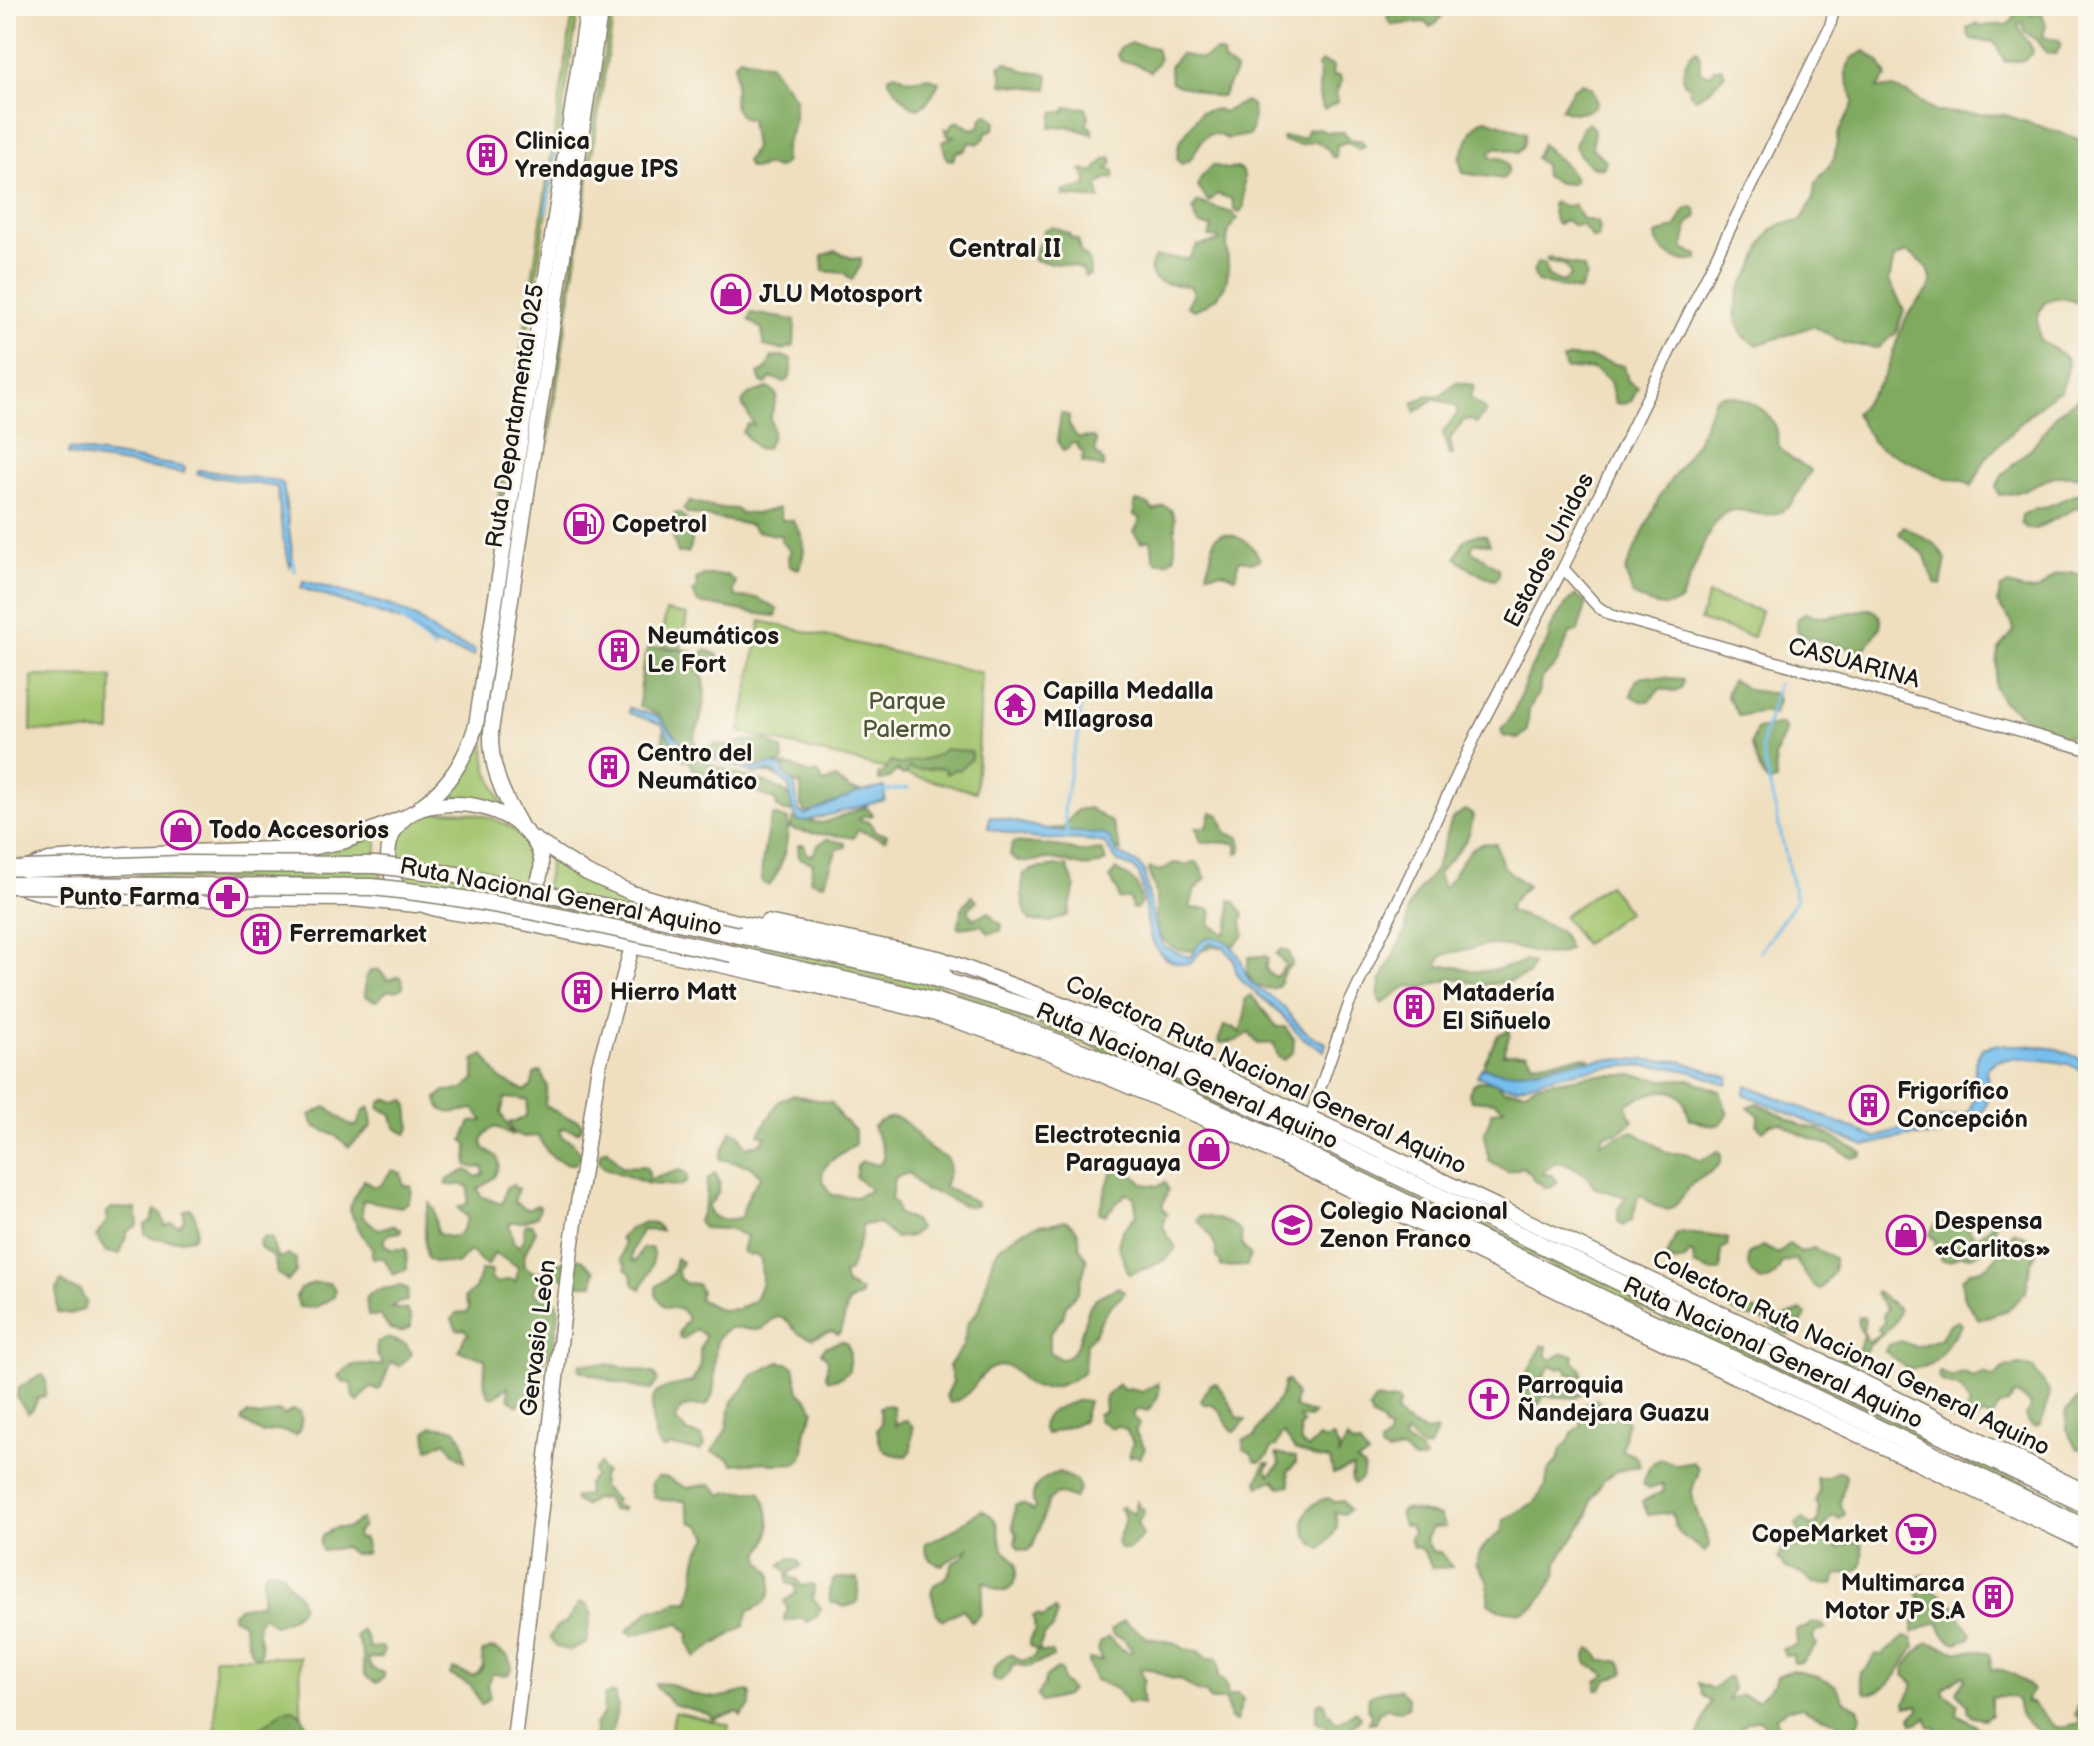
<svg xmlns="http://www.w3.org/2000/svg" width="2094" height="1746" viewBox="0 0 2094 1746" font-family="'Balsamiq Sans',sans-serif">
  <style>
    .green { fill: #a1c46d; stroke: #5e7044; stroke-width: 2 }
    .forest { fill: #80aa60; stroke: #4e633e; stroke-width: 2 }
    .water { fill: #76beee; stroke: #496d85; stroke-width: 2 }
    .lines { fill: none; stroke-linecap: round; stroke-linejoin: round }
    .stream { stroke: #76beee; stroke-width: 3 }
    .tertiary-casing { stroke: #867e6e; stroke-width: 13 }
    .primary-casing { stroke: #867e6e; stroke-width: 17 }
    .trunk-casing { stroke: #867e6e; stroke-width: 17 }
    .motorway-casing { stroke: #867e6e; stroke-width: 19 }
    .tertiary { stroke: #fff; stroke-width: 10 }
    .primary { stroke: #fff; stroke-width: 14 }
    .trunk { stroke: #fff; stroke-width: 14 }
    .motorway { stroke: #fff; stroke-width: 16 }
    .motorway-bridge-casing { stroke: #867e6e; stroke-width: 19; stroke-linecap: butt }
    .motorway-bridge { stroke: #fff; stroke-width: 16 }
    .labels { text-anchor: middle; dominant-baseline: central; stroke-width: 6; stroke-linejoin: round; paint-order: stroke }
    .poi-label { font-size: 24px; font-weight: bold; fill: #1c1c1c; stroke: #fbf7ec; text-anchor: start }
    .street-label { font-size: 24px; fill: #1c1c1c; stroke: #fbf7ec }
    .park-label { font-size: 24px; fill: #4b5738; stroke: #fbf7ec }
    .neighbourhood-label { font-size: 26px; font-weight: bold; fill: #1c1c1c; stroke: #fbf7ec }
  </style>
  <rect width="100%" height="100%" fill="#fbf7ec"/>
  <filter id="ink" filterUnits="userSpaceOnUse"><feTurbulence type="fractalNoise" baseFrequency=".0125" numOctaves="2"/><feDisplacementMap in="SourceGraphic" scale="16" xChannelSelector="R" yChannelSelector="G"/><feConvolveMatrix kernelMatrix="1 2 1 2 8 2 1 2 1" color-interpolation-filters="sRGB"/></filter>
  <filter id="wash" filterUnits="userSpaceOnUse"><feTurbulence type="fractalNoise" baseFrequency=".006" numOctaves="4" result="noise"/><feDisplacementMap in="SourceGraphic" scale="32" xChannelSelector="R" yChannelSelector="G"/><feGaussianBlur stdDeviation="1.8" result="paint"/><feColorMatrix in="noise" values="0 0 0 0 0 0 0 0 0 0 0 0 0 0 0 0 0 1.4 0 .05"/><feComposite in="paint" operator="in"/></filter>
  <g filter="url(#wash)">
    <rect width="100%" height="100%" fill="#efdfbf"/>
    <g class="green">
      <polygon points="574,6 579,6 499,516 498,501"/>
      <path d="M 595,6 L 484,738 L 487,768 L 504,808 L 466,797 L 441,797 C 462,773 476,752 484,722 Z"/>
      <polygon points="611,6 615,6 548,445 545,446"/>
      <polygon points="1708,595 1761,611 1753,637 1700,620"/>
      <polygon points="666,611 687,615 681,649 660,645"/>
      <polygon points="761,621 982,673 976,792 740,732"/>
      <polygon points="32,676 112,677 111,732 31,731"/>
      <path d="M 456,811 C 487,814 530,825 533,863 C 533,869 533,876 531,882 C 528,889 521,896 516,902 L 401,883 L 393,850 L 403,828 L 420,817 L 436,812 Z"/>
      <polygon points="377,838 377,860 383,882 162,879 135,875 162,871 153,859 335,850"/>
      <path d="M 545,851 L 646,903 L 637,940 L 536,905 C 544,889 555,869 545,851 Z"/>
      <polygon points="1608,884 1628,912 1584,944 1563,916"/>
      <path d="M 646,920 L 909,976 L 1056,1021 L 2088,1512 L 2088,1522 L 1097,1048 C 951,989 797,961 644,929 Z"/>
      <polygon points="214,1657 300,1657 302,1740 216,1740"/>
      <polygon points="675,1712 729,1725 726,1740 669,1740"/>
    </g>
    <g class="forest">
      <polygon points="1393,6 1442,6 1444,13 1437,23 1430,27 1424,22 1392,25 1387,18"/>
      <path d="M 2018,6 L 2030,6 L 2031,15 L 2042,13 L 2046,25 L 2043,37 L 2059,40 L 2061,44 L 2056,54 L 2047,53 L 2038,41 L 2025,32 L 2023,23 L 2018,24 C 2021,36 2030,40 2033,52 L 2025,60 L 2005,62 L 1994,42 L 1970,39 L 1967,28 L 1978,23 L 1979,26 C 1989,27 1996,23 2006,25 L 2012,21 Z"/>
      <polygon points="1131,43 1156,48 1159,60 1150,72 1137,64 1121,61 1117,54 1120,48"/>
      <path d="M 1696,49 L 1700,56 L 1700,72 L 1711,75 L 1714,69 L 1722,67 L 1725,74 L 1710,90 L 1696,98 L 1690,94 L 1688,84 L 1684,84 C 1681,72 1686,56 1696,49 Z"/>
      <path d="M 1216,51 L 1223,54 L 1224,62 L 1236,70 L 1222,97 C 1207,97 1203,91 1190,88 C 1182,86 1178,87 1171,82 L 1170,66 L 1180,54 L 1202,59 Z"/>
      <path d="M 1865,51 L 1879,62 L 1887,76 L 1878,88 L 1893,88 L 1909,94 L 1936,112 L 2005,115 L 2088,142 L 2088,301 C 2075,306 2069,297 2057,298 C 2036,300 2035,326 2041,341 C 2068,359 2075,354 2061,391 L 2054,393 L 2020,423 L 1986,458 L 1972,486 L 1962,480 L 1947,479 L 1880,448 L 1873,442 L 1855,414 C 1864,401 1878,389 1885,374 C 1896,351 1898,325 1915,305 C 1921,297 1932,291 1931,279 C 1929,264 1918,259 1907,252 L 1894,258 L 1889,281 L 1904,310 L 1896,333 L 1878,348 L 1846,344 L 1813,326 L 1757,345 C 1733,335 1731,307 1742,286 C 1744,280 1749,276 1752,270 C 1760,254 1762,232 1782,224 C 1787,222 1795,222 1801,221 L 1813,200 L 1815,184 L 1834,159 L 1838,135 L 1854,102 L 1845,72 L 1852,58 Z"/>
      <path d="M 740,57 L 770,65 L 795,98 L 794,123 L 785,147 L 785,163 L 778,168 L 764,165 L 758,168 L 749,168 L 746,161 L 754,148 L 750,119 L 742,118 C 730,102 734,104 736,85 C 736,77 734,70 735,63 Z"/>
      <polygon points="1006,62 1027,72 1046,74 1049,77 1047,89 1002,84 1002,73 999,66"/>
      <path d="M 1322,62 L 1333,66 L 1332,76 L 1339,76 L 1342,81 L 1336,92 L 1338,102 L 1324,109 C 1314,95 1323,81 1318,66 Z"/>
      <path d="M 895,73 L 909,80 L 929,77 L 939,82 C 920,125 909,106 889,81 L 889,77 Z"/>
      <path d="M 1583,83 L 1592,88 L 1597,103 C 1588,115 1574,115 1561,109 L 1573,89 Z"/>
      <path d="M 1246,101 L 1252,105 L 1254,114 L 1250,135 L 1227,139 C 1203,123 1200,148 1189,161 L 1181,164 L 1177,158 L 1179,143 L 1201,112 L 1217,109 L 1224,112 Z"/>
      <polygon points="1066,107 1086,108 1089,119 1086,124 1092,128 1093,134 1067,126 1050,128 1054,112 1065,112"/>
      <polygon points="988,114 996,121 994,129 987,132 984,139 978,144 970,142 964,151 956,152 953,160 947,159 942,142 954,136 947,135 944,127 948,131 952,124 958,121 971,129 979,127 983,116"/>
      <path d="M 1486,119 L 1526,133 L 1524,145 L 1518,153 L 1497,147 L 1490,152 L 1491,157 L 1503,159 L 1508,165 L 1508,173 L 1503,179 L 1463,173 L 1459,158 C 1467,146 1471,123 1486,119 Z"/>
      <path d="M 1588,123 L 1594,129 L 1592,148 L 1606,161 L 1603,168 C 1590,170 1580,157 1575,146 L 1582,127 Z"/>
      <polygon points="1318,128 1326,132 1344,132 1350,139 1362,141 1365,146 1359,149 1347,142 1337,145 1336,157 1332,157 1329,150 1316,141 1301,145 1283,141 1282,137 1304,138 1307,130"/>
      <path d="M 1542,144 C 1552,156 1570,164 1575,181 L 1571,184 L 1559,183 L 1545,176 L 1544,165 L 1535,158 Z"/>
      <polygon points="1111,157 1113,163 1107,169 1113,170 1115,176 1113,179 1107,178 1098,186 1100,199 1063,196 1064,191 1086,186 1087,179 1081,170 1094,172 1105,159"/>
      <polygon points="1213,165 1227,169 1239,168 1244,174 1244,207 1240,213 1234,210 1232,199 1217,194 1209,202 1198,187 1200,179"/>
      <path d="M 1198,202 L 1232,213 L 1238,219 C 1208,242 1256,287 1194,310 L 1187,306 L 1194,293 L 1190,286 C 1172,285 1139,285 1155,257 L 1189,259 L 1197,246 L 1219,241 L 1219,238 L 1209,237 L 1212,227 L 1200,225 L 1195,219 L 1193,208 Z"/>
      <polygon points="1556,202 1563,206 1574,205 1582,219 1598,222 1600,229 1597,238 1593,239 1582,225 1574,226 1565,220 1558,224 1555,222 1552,204"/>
      <path d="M 1692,207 L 1695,209 L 1697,216 L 1688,224 L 1683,247 L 1685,250 L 1698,255 L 1698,259 C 1682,266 1656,253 1656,235 L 1676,227 L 1685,210 Z"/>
      <path d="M 1052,227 L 1070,234 L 1071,238 L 1078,240 L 1080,252 L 1089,259 L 1090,275 L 1085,277 L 1083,270 C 1067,261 1050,266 1033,259 L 1044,230 Z"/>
      <polygon points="835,251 854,259 861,258 861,265 852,280 844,273 823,271 822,256"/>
      <polygon points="1549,257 1584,268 1586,276 1579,291 1537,282 1533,271 1538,262 1545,265 1548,277 1563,282 1571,275 1565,265 1549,262 1546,259"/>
      <polygon points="751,313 795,320 794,346 782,350 764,346 762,329 749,320"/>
      <polygon points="782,356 792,360 790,378 785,382 771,378 766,384 761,382 758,374 766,370 772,357"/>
      <polygon points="1570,357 1591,358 1624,366 1628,381 1638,387 1631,401 1622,404 1615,403 1610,381 1593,369 1566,370 1563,360"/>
      <path d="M 1456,382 L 1472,385 L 1474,388 L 1470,398 L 1487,411 L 1476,423 L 1470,419 L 1463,421 C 1459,428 1454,432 1450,439 L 1453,455 L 1449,455 L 1443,432 L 1457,414 L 1457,407 L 1435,398 L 1416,412 L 1413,405 L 1414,402 L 1428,395 C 1446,398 1445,390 1456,382 Z"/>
      <path d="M 768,388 L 774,391 L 777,396 L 770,419 C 775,430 773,439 765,449 L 757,448 L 742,432 L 748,424 L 754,425 L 742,404 C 745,394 758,391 768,388 Z"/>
      <path d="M 2088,391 L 2088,478 C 2044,467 2033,495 1999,495 L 1996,487 L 2003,474 L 2032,447 L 2058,413 Z"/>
      <path d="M 1722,395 C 1742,395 1771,409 1777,431 C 1778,438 1776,443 1781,449 C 1788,459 1801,463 1811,471 C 1805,479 1794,502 1788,507 C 1761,528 1739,497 1720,517 C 1702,537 1693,577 1680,601 C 1665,611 1647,604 1633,595 L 1625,571 L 1661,494 L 1697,442 L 1715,399 Z"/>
      <polygon points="1061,413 1069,416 1069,425 1078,438 1093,437 1096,440 1095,452 1104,462 1103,468 1082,462 1084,452 1080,451 1077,444 1071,443 1069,448 1064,451 1057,441"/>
      <polygon points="2088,489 2088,510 2078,507 2035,529 2027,529 2021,523 2022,515 2036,508 2044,508"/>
      <path d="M 690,501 L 716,508 L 736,509 L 741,513 L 755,514 L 779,508 L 782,520 L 792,520 C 805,535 807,550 799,569 L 789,566 L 788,557 L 791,551 L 781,541 L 782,536 L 756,531 L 750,525 L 687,513 L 683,509 Z"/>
      <path d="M 1137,501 L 1149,505 L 1154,511 L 1164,506 L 1171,510 L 1175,518 L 1175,556 L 1168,562 L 1156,562 C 1150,555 1155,547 1149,540 L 1141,542 L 1134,532 L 1141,519 L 1134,515 L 1134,504 Z"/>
      <path d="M 679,513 C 692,522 696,540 688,553 L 678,553 C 674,541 668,527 674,514 Z"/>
      <polygon points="1904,526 1936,545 1946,559 1941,585 1935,583 1924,554 1900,535 1899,532"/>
      <path d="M 1221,534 C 1238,534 1254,544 1260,560 L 1252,562 L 1241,560 L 1238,563 L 1237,575 L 1234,577 L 1223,572 L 1207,573 L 1215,538 Z"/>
      <polygon points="1478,534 1486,535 1490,544 1474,543 1471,550 1498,568 1499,575 1495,580 1473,571 1456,558 1464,540"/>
      <polygon points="2072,572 2088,578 2088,727 2070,736 2043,736 2036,733 2022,715 2002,701 1995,687 1997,656 1999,649 2014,631 2012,623 1997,603 2001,588 2008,585 2031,591 2038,590 2056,575"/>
      <path d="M 704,575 L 727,575 L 736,582 L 733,591 L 736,597 L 758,598 L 778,610 L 776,616 C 749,614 725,606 698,603 L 693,592 L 697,588 L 696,579 Z"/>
      <path d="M 1576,595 L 1586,602 L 1578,631 L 1570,634 L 1556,665 L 1541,679 L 1539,691 L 1529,710 L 1527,731 L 1518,739 L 1503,736 L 1501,730 C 1521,709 1522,681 1537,657 C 1540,652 1546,647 1548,642 C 1553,631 1545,641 1550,630 C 1555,619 1567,601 1576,595 Z"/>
      <path d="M 1870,609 C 1894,618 1873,637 1864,649 L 1856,650 L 1806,637 L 1799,633 L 1796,626 L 1798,618 L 1805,613 C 1834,622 1842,611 1870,609 Z"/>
      <path d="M 648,647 L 685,650 L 690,651 L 695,659 L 706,650 L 718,655 L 718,661 L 712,667 L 699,666 L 695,662 L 694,665 C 696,669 700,671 702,675 C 709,688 701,724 694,736 L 696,744 L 692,747 L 678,740 L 659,715 L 639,706 L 642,671 Z"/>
      <polygon points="1643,676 1683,679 1682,688 1675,691 1660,689 1649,701 1641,701 1631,695 1636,681"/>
      <polygon points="1732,680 1749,690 1776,694 1778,701 1773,714 1762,711 1739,716 1726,695"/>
      <path d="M 1781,724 L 1786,730 L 1775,756 L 1776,781 L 1769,783 C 1759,774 1756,757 1751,744 L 1757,729 Z"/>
      <path d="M 664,728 L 680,749 L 712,765 L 755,780 C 764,780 766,783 774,786 C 789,793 791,796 793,812 L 784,812 L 777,807 L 776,801 L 741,785 L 693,769 L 690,762 L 672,755 L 662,746 Z"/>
      <polygon points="745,740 768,741 782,750 783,762 774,765 792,766 810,774 815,772 820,774 822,781 825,783 835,778 851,790 870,793 810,816 801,806 801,785 767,773 753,772 751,764 703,752 703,750 715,744 731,746"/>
      <path d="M 945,749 L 972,752 L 971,759 L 959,770 L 955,769 L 946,774 L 945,769 L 940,768 L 913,770 L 910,766 L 907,774 L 902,775 L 898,769 L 889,778 L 879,781 L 878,775 L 884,772 L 891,762 L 901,765 C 916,757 931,763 945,749 Z"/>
      <path d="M 866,807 L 873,815 L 869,817 L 864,815 L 859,819 L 871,823 L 874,831 L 887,835 L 885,840 L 858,830 L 853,838 C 834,834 805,835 790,828 L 793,819 L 823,823 Z"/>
      <polygon points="1089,808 1112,823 1121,851 1113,848 1105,839 1068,835 1046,829 1063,828 1077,810"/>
      <path d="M 1465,810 L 1473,815 C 1470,847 1455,850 1438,874 L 1443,888 C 1462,871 1463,838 1496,844 L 1503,866 L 1527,886 L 1511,903 L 1508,910 C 1517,914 1556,928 1559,931 C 1564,935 1566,943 1569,949 C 1547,964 1520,945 1496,945 C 1483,945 1472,948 1460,951 C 1447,954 1440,953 1438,967 C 1453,964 1461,969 1476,971 C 1491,973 1512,966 1526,961 L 1533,964 L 1528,975 L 1508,982 L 1484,985 L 1453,978 L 1423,988 L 1407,986 L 1382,1004 L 1378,998 L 1380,982 L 1406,931 L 1408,908 L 1420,888 L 1435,870 L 1452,819 Z"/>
      <polygon points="1211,812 1220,815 1226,833 1239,837 1242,845 1240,852 1237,853 1237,845 1234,843 1201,842 1196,827 1207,827"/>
      <path d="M 774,815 L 788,820 C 789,840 782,870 769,886 L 762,882 C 760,871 767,822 774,815 Z"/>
      <polygon points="827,839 845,843 846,847 837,849 824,884 811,881 810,879 813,863 799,858 798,845 804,845 807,853 812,856 818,845"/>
      <path d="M 1015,842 L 1063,847 L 1079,852 L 1102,850 L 1106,861 C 1082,874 1072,860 1051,859 C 1036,858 1021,869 1010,855 L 1012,844 Z"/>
      <path d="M 1193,862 L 1197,862 L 1206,878 L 1195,890 L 1190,908 L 1210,909 L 1212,912 L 1210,924 L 1225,934 C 1230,929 1231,908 1230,900 L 1234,901 L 1244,914 L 1242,920 L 1244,935 C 1226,957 1225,942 1207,948 C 1186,954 1163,951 1157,926 C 1154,914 1158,901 1155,889 C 1153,883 1150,877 1148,871 L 1149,868 L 1160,871 L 1174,863 L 1186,865 Z"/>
      <path d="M 1058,866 L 1067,866 L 1075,886 L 1068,915 L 1050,922 L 1030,921 C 1022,909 1020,888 1024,874 L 1034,869 Z"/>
      <path d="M 1116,869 C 1134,882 1138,878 1141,903 L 1136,909 L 1132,909 L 1130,899 L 1119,899 L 1118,891 L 1110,878 Z"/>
      <polygon points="972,896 977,900 968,910 973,919 989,912 995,921 1002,924 1001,931 989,933 982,925 958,928 962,908"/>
      <polygon points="1282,949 1289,952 1292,964 1284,972 1278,987 1271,989 1255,986 1247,973 1249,957 1265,956 1268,958 1265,966 1269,974 1276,977 1286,965 1276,954"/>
      <polygon points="378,969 388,980 399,976 402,978 403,987 396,991 387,991 376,1001 365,996 365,980 370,971"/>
      <polygon points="1251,995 1277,1027 1285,1027 1294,1040 1293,1052 1284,1060 1278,1057 1274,1043 1258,1044 1249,1033 1236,1041 1221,1043 1218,1041 1224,1026 1235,1028 1240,1033 1245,1015 1245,1000"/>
      <path d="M 1509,1030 L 1510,1034 L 1503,1054 L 1527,1053 L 1533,1063 L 1579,1057 L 1590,1058 L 1591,1062 C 1567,1067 1542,1075 1517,1073 C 1508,1073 1501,1072 1491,1072 L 1484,1068 L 1484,1063 L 1498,1035 Z"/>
      <path d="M 484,1055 L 500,1079 L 525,1091 L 532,1086 L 534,1074 L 541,1071 L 547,1086 L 545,1105 L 566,1117 L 578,1120 L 583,1126 L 578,1132 L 564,1128 L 560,1130 L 562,1137 L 572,1142 L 582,1155 L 575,1164 C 557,1165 545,1151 538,1136 L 523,1137 L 513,1133 L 509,1122 L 515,1122 L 526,1116 L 528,1100 L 505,1098 L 501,1113 L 512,1135 L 496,1127 C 487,1130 479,1138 484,1148 L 497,1157 L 499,1165 L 494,1177 L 478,1189 L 481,1196 L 501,1204 L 503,1201 L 506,1187 L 513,1185 L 515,1188 L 518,1188 L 514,1202 L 527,1209 L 538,1205 L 540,1208 L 537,1216 L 523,1222 L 512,1222 L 509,1225 L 513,1241 L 519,1247 L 523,1241 L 525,1225 L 532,1224 L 536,1231 L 525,1253 L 523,1265 L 533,1272 L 541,1272 L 553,1259 L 560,1263 L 574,1257 L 583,1260 L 595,1271 L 593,1284 C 573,1286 575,1285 559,1275 L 544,1275 L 533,1292 L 543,1299 L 555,1300 L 559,1312 L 554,1346 L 533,1377 L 528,1398 L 517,1406 L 509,1398 L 508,1387 L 492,1398 C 480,1389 486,1373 485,1359 L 459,1351 L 465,1336 L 469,1334 L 464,1329 L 457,1330 L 452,1319 L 456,1313 L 468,1312 L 469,1308 L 465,1297 L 475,1289 L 481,1270 L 492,1271 L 491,1279 L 498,1283 L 509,1279 L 516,1282 L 518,1267 L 494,1253 L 489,1264 L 486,1266 L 472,1252 L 468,1252 L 457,1264 L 434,1262 L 427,1258 C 424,1243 424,1216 429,1203 L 434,1209 L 437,1233 L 448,1237 L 459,1235 L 468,1218 L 458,1208 L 468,1203 L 469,1188 C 462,1181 454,1188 446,1184 L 447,1180 L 467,1170 L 477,1177 L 484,1174 L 483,1167 L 475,1168 L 467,1165 L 468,1146 L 463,1140 L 471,1122 L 483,1121 L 474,1109 C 459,1111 439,1120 437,1098 L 445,1091 L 462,1090 L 474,1080 L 474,1060 Z"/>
      <path d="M 1593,1075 L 1633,1075 L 1663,1080 L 1689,1079 L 1720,1091 L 1728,1115 C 1719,1132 1705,1124 1690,1119 C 1687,1113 1686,1105 1683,1100 C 1671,1081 1639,1097 1626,1105 L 1633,1121 L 1620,1132 L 1604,1135 L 1601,1143 L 1633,1131 L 1668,1153 L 1686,1153 L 1700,1161 L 1718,1151 L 1721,1154 L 1721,1162 L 1716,1168 L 1692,1184 L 1675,1206 L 1668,1210 L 1653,1205 L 1641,1195 L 1638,1197 L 1632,1220 L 1623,1226 L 1618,1221 L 1618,1209 L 1626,1197 L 1595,1188 C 1588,1174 1572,1163 1556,1162 L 1542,1173 L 1553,1176 L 1558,1182 L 1552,1187 L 1545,1188 L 1540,1183 L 1534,1181 L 1531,1174 L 1523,1167 L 1508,1172 L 1489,1160 C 1488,1152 1483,1139 1485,1132 C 1487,1124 1491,1120 1491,1112 L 1504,1108 L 1495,1102 L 1471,1100 L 1469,1093 L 1472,1086 L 1479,1081 L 1495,1082 L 1504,1090 L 1525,1091 L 1537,1084 Z"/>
      <path d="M 793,1095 L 832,1103 L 841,1118 L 855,1130 L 855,1144 C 836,1159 807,1166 832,1195 L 856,1197 L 871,1190 L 856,1177 L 857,1166 L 862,1161 L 879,1165 C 890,1153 877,1140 873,1126 C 903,1103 911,1132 930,1149 C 935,1153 942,1156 947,1158 L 950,1169 L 944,1187 L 976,1202 L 977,1206 C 955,1209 945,1191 924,1191 L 909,1173 L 894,1178 L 891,1199 L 896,1205 L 897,1213 L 915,1222 L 919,1229 L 911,1236 L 895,1238 L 878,1223 L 862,1225 L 862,1234 L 849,1271 L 843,1274 L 846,1285 L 861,1292 L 861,1296 L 848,1303 L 841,1332 L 838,1334 L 832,1331 L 812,1338 C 806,1336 799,1335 795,1330 C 790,1325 790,1320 782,1318 C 771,1315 769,1325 761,1329 C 752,1333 739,1325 730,1328 C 702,1338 725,1389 706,1406 C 690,1406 680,1402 676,1421 L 687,1432 L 702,1437 L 705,1445 L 701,1451 L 670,1446 L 663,1449 C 654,1441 655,1436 653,1425 C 647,1387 659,1389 692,1382 L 700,1368 L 700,1350 L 705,1336 L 696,1329 L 684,1339 L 680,1339 L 679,1332 L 688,1318 L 681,1309 L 665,1307 L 656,1295 L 656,1287 L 673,1273 L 676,1258 L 682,1262 L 678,1270 L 679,1278 L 685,1283 L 697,1284 L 701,1291 L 699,1299 L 720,1310 L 738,1309 L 755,1300 L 762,1282 L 761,1260 L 756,1255 L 749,1256 L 742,1251 L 746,1236 L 728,1229 L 703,1228 L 698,1221 L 706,1200 L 707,1180 L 715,1173 C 723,1185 719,1196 708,1205 C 707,1222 729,1221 742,1217 C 745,1200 751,1189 761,1176 L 750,1166 L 720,1159 C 721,1147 729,1142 731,1131 L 739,1133 L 746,1147 L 761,1143 L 766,1137 L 759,1134 L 779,1101 Z"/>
      <path d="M 388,1099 L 396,1102 L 405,1100 C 411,1107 407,1117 411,1126 L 407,1134 C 396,1130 394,1127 392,1114 L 379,1108 L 381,1102 Z"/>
      <path d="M 1757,1103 L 1803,1126 L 1818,1129 L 1862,1153 L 1862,1156 L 1851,1158 C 1830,1141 1803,1140 1782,1123 L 1771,1124 L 1763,1131 L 1757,1125 L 1759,1115 L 1748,1107 Z"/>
      <path d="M 326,1107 C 338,1114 342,1123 356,1127 L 364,1110 L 370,1107 L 372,1126 L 349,1147 L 336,1136 L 314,1126 L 310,1115 Z"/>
      <polygon points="607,1149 622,1167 645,1166 649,1172 649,1180 680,1170 687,1174 687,1182 680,1186 649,1184 604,1168 599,1161 600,1153"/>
      <path d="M 1120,1161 L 1143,1184 L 1159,1186 L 1165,1182 L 1168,1190 L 1162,1207 L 1167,1214 C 1157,1228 1170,1235 1176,1248 C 1166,1264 1146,1268 1129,1274 L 1118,1245 L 1122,1231 L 1137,1214 L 1134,1197 L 1127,1193 L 1105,1215 L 1099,1212 L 1114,1164 Z"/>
      <path d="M 392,1170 L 401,1173 L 403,1185 L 411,1186 L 412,1191 L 408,1202 L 401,1207 L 363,1200 L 362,1216 L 378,1229 L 394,1225 L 401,1229 L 401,1232 L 389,1234 L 384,1240 L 384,1243 L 390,1249 L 406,1249 L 407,1269 L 393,1275 L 384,1258 L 372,1258 L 372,1248 C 361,1238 357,1223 349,1210 C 355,1198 355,1191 364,1180 L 372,1186 L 380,1186 Z"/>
      <polygon points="112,1208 136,1209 138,1225 128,1231 120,1254 106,1252 96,1236 107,1221 107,1212"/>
      <path d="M 190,1208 C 197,1216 200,1230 192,1238 C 181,1241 155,1241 145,1234 L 145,1225 L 151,1221 L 155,1210 L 162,1215 L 165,1226 L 172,1223 L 179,1226 L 184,1220 L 184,1211 Z"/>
      <path d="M 1991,1213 L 1995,1213 C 1997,1235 1995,1248 1971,1257 L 1960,1255 L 1950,1261 L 1942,1261 L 1936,1251 L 1935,1240 L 1929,1235 L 1941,1215 L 1955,1229 L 1966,1226 L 1976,1238 L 1991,1226 Z"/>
      <path d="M 1199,1216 C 1208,1216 1233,1222 1239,1230 C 1243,1234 1241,1239 1241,1244 L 1250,1255 L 1247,1266 L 1221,1267 L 1220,1260 L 1217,1258 C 1218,1246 1207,1228 1197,1221 Z"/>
      <path d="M 1064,1220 C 1076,1225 1081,1233 1079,1246 L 1087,1260 L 1078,1292 L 1066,1305 L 1063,1317 L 1050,1333 L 1050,1352 L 1060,1359 C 1086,1355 1079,1315 1095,1299 C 1101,1294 1112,1290 1119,1287 L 1125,1292 C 1120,1300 1115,1301 1110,1307 C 1099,1318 1099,1334 1086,1343 L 1084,1371 C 1072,1383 1041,1396 1025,1382 C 1016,1374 1014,1364 999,1366 C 975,1370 976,1398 950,1403 L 946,1396 L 953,1382 L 949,1366 L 963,1346 L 968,1322 C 993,1304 980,1261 1005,1243 C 1013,1237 1025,1230 1033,1227 C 1044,1223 1054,1225 1064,1220 Z"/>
      <path d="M 645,1222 L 657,1225 L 661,1231 L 641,1230 L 632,1252 L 632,1260 L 635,1262 L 643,1248 L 651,1248 C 658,1263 646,1276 641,1289 L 634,1285 L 631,1274 L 625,1269 L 626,1265 L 621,1260 L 624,1244 L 620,1238 L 631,1228 Z"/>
      <path d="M 2014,1231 L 2036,1241 L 2043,1241 L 2031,1262 L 2026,1291 L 2006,1312 L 1997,1313 L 1979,1320 L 1963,1296 L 1962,1279 L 1970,1271 C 1994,1270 2000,1249 2014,1231 Z"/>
      <path d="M 1682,1232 C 1696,1236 1715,1234 1728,1239 L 1727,1246 L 1721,1250 L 1721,1270 L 1713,1272 L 1694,1265 L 1693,1253 L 1689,1253 L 1685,1260 L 1673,1262 L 1667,1256 L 1676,1235 Z"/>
      <path d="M 264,1237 L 272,1238 L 275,1252 L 279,1258 L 289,1255 L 296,1259 L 296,1272 L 288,1281 L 277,1273 C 273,1248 275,1262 260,1247 L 259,1241 Z"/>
      <path d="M 1789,1244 L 1801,1252 L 1814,1248 L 1834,1258 L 1834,1271 L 1821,1289 L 1814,1287 L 1795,1259 L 1781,1263 C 1779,1273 1771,1280 1762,1282 C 1751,1276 1745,1266 1749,1253 L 1763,1246 L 1778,1254 Z"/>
      <polygon points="63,1281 68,1287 80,1291 86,1302 83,1310 70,1314 57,1312 57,1289 60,1282"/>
      <polygon points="314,1283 329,1283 335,1289 334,1297 314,1308 299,1307 296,1296 300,1289"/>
      <polygon points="401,1286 408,1289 407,1301 397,1303 391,1308 407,1310 411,1318 411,1327 401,1332 390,1329 380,1316 368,1316 366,1297 376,1290"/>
      <path d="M 1877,1292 L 1899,1309 C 1898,1326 1883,1333 1872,1343 C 1866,1349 1861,1358 1854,1362 C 1849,1365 1847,1363 1841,1363 L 1840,1356 L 1843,1354 L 1850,1357 L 1859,1349 L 1863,1335 L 1858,1325 L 1859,1317 L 1863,1316 L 1865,1319 L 1863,1331 L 1868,1342 L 1880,1335 L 1878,1328 L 1884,1323 L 1883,1315 L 1887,1309 L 1875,1294 Z"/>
      <path d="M 1732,1299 L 1745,1309 L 1757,1310 L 1763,1316 L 1770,1314 L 1775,1320 L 1801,1310 L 1806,1315 L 1795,1334 C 1778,1337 1772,1322 1757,1318 C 1745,1315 1744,1318 1731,1310 Z"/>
      <path d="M 1958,1321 L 1961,1324 C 1958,1334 1951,1337 1947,1345 C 1937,1362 1927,1370 1906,1368 L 1885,1351 L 1888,1345 L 1901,1341 L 1915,1347 L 1940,1339 L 1950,1324 Z"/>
      <path d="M 386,1338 L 406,1344 L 412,1354 L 399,1366 L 391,1362 L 381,1388 L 378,1390 L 370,1388 L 358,1402 L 353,1397 L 351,1383 L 342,1381 L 338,1376 C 356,1358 363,1366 383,1365 L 377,1355 L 376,1343 Z"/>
      <polygon points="841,1341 847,1343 850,1353 849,1371 839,1378 829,1380 826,1377 828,1360 821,1352 826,1346"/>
      <path d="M 1543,1345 L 1547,1346 L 1547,1356 L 1551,1360 L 1563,1353 L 1574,1355 L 1573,1361 L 1580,1367 L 1583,1377 L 1569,1374 L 1565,1367 L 1559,1369 L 1551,1365 L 1542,1379 L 1557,1389 C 1567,1386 1574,1384 1582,1393 L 1576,1398 L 1544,1396 L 1538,1405 L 1525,1397 L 1523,1380 Z"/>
      <path d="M 779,1362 L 787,1363 L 794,1367 L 799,1391 L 810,1402 L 814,1410 C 812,1417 808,1423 806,1430 C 802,1444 809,1452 797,1463 L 772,1464 L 765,1462 L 733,1464 L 728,1458 L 712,1452 L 726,1430 L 732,1401 L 743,1390 L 751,1376 Z"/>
      <path d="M 580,1363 C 589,1364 598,1363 607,1364 C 623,1366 639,1371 654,1373 L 658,1381 L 651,1390 C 625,1387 604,1378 579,1370 Z"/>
      <path d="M 2021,1365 L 2033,1368 L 2050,1393 L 2041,1424 L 2034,1427 L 2028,1422 L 2026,1415 L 2030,1409 C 2029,1401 2022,1396 2015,1395 L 2007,1404 L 1999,1406 L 1992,1418 L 1981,1415 L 1970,1428 L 1950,1417 L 1963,1417 L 1970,1404 L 1960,1388 L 1942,1382 L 1938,1375 L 1940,1372 L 1952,1377 L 1963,1372 L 1974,1378 L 1984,1373 L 1994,1378 L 2005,1367 Z"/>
      <polygon points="39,1375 43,1375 46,1382 45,1396 38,1398 33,1409 28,1413 17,1398 18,1389"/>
      <polygon points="2088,1378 2088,1449 2078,1449 2067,1429 2066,1411 2083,1394"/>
      <path d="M 1288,1381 L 1296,1395 L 1294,1407 L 1314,1414 L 1310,1418 L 1299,1417 L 1303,1424 L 1300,1427 L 1301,1443 L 1308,1449 L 1319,1437 L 1325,1440 L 1333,1437 L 1339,1448 L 1338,1456 L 1347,1439 L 1352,1445 L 1359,1444 L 1368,1456 L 1356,1462 L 1364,1467 L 1362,1479 L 1354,1484 L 1351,1479 L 1353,1467 L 1333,1474 L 1330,1460 C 1316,1459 1308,1455 1295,1450 L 1284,1434 L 1281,1435 L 1276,1447 L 1270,1449 L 1268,1456 L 1260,1462 L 1256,1462 L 1251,1453 L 1244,1449 L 1243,1440 L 1255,1437 C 1260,1417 1282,1404 1284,1382 Z"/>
      <path d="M 1158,1383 C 1162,1394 1155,1403 1147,1411 L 1141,1409 L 1134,1412 L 1134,1418 L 1140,1423 L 1135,1432 L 1145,1448 L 1140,1458 L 1134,1455 L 1130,1457 L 1129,1452 L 1133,1443 L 1126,1429 L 1117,1426 L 1112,1428 L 1098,1420 L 1098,1414 L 1105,1411 L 1104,1399 L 1118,1384 L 1124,1390 L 1130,1389 L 1142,1392 Z"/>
      <path d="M 1216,1383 C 1224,1393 1232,1404 1237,1417 L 1246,1420 L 1235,1432 C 1222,1424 1224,1404 1204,1404 L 1201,1401 L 1210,1384 Z"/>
      <polygon points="1375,1399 1386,1401 1397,1400 1400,1403 1396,1411 1403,1421 1427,1433 1434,1430 1437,1431 1430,1447 1423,1449 1406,1433 1404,1440 1417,1448 1425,1458 1422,1460 1414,1460 1402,1450 1387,1453 1380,1449 1380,1445 1388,1438 1389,1431 1385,1429 1382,1422 1372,1417 1369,1409"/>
      <path d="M 1596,1399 L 1627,1421 L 1622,1451 C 1632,1454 1637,1454 1640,1466 L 1617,1471 L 1604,1480 L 1591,1500 L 1588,1516 L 1557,1562 L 1556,1576 L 1536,1606 L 1522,1613 L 1501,1610 L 1488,1603 L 1488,1580 L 1476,1564 C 1481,1547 1487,1541 1502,1532 L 1504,1520 L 1535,1502 L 1546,1485 L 1548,1471 L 1558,1460 L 1561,1449 L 1569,1441 L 1572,1433 L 1581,1426 L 1581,1406 Z"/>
      <path d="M 1079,1400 L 1088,1401 L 1083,1420 C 1081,1422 1050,1434 1046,1434 L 1042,1427 C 1045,1408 1064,1406 1079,1400 Z"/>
      <path d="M 884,1405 L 893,1406 L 895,1425 L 907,1420 L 913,1427 L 911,1451 L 907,1456 C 886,1455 880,1452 877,1430 L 881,1424 L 880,1407 Z"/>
      <path d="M 292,1410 L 300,1412 C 303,1419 301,1429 296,1435 L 278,1430 L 262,1433 L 242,1422 L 242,1418 L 248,1414 L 260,1417 L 278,1411 L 285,1415 Z"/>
      <polygon points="432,1426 456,1429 464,1444 465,1461 456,1455 445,1441 428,1450 426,1431"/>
      <polygon points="1276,1454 1296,1457 1296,1463 1288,1471 1290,1485 1280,1487 1274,1480 1259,1486 1257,1481 1265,1463 1270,1463 1266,1470 1270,1475 1280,1464"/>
      <path d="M 1662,1459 L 1677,1465 L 1693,1462 L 1699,1468 C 1699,1477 1693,1483 1692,1492 C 1691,1505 1707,1532 1710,1547 L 1705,1552 L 1680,1534 L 1675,1527 L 1672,1512 L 1648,1515 L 1642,1501 L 1663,1492 L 1664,1484 L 1649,1489 L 1643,1484 C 1647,1472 1649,1462 1662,1459 Z"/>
      <polygon points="600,1464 602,1471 605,1472 602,1477 602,1487 616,1500 613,1505 623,1508 621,1511 611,1510 606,1498 594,1499 585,1506 574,1500 575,1497 588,1495 587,1484 594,1477 593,1471"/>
      <path d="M 1059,1472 L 1076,1481 L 1080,1488 L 1074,1499 C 1063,1494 1058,1491 1049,1500 L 1033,1546 L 1027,1551 L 1019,1549 L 1015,1543 L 1017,1534 L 1013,1527 L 1015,1505 L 1023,1504 L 1033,1511 L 1035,1508 C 1027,1488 1042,1478 1059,1472 Z"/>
      <path d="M 1836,1472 L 1844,1473 L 1846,1477 L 1840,1503 L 1845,1514 L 1840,1519 L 1833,1516 L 1823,1529 L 1823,1533 L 1839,1548 L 1857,1541 L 1861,1543 C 1867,1572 1861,1570 1837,1576 L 1834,1584 L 1813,1583 L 1801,1573 L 1785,1568 L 1778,1559 L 1782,1549 L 1796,1548 L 1803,1542 L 1796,1524 L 1802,1519 L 1811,1526 L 1818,1523 L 1819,1508 L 1816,1501 L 1819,1490 L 1816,1478 L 1827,1478 Z"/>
      <path d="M 657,1477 L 665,1477 L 687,1488 L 711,1484 L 722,1495 L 728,1492 L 760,1491 C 768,1503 773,1528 767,1541 C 765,1548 758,1551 760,1558 C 762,1564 768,1569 771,1574 C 773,1595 768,1604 749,1611 L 744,1626 L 695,1657 L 688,1642 L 689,1634 L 679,1623 L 633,1635 L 627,1631 L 650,1610 L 666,1608 L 680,1600 L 689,1602 C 689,1593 695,1585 695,1577 C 694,1558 698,1552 709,1536 L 699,1525 L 691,1522 L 685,1501 L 662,1500 L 654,1497 L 651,1483 Z"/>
      <path d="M 1328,1498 L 1335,1502 L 1343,1501 L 1349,1510 L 1344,1514 L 1334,1512 C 1343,1528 1332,1536 1321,1549 C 1295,1534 1299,1504 1328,1498 Z"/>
      <path d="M 1137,1502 L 1140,1508 L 1144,1509 L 1143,1515 L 1137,1523 L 1143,1536 C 1134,1541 1133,1555 1119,1548 L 1117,1541 C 1121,1528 1131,1521 1119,1508 L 1123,1507 L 1134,1514 Z"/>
      <polygon points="1405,1509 1440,1516 1445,1527 1432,1528 1426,1539 1432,1552 1440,1553 1452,1567 1433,1568 1425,1554 1417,1547 1413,1548 1410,1538 1413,1533 1410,1526 1404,1526 1400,1517 1401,1511"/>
      <path d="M 981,1510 C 1004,1519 996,1534 1003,1548 C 1006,1554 1013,1558 1016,1563 C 1018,1576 1013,1598 996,1589 C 992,1587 988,1583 984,1582 L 980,1615 L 972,1622 L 963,1609 L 943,1620 L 937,1614 L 931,1592 L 934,1585 L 947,1577 L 953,1563 L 965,1555 L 968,1549 L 942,1565 C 930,1563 925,1555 925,1543 L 947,1534 Z"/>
      <polygon points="361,1519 363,1526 356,1534 357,1538 364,1539 367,1551 365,1554 353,1554 344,1547 322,1551 320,1543 322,1536 335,1528 348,1528"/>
      <polygon points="790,1558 798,1560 801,1566 791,1572 790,1578 797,1579 801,1586 812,1584 814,1587 813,1599 821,1608 817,1616 808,1622 801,1618 785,1621 784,1617 788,1610 784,1601 796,1593 795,1585 787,1583 787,1572 780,1565"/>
      <path d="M 269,1569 L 281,1572 C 288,1586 299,1591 302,1606 C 297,1616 284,1623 274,1625 L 263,1616 C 250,1628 265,1640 260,1655 L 256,1657 L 251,1652 L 242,1622 L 232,1617 L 232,1613 L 238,1608 L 262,1603 L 263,1575 Z"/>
      <path d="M 1924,1575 C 1927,1579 1928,1584 1931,1587 C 1934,1590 1955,1607 1960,1609 L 1957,1611 L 1958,1615 L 1972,1634 L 1970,1638 L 1956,1643 C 1947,1639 1942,1634 1940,1624 L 1936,1622 L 1913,1633 L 1913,1621 L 1923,1604 L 1912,1584 L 1916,1577 Z"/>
      <polygon points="837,1578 857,1579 859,1582 857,1603 845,1607 830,1601 829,1591 833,1580"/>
      <polygon points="579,1603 587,1604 592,1614 587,1634 588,1642 569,1651 557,1647 550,1637 556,1627 567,1622"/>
      <polygon points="1055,1609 1057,1613 1052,1630 1044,1636 1039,1648 1040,1652 1053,1653 1053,1657 1028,1667 1013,1664 1010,1672 1000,1681 994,1680 992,1677 995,1667 1007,1655 1013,1655 1021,1661 1033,1658 1037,1651 1030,1646 1030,1640 1035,1630 1033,1616 1038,1615 1043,1618"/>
      <path d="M 1124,1621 L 1148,1638 L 1176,1643 L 1186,1650 L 1198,1651 L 1207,1659 L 1216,1658 L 1219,1666 L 1218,1677 L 1226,1684 L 1228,1697 L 1237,1693 L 1243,1700 L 1236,1722 L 1230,1719 L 1226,1700 L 1211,1700 L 1206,1693 L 1199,1692 L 1180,1679 C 1164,1681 1157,1666 1140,1669 L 1145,1681 L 1141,1689 L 1143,1705 L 1136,1702 L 1128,1704 L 1116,1689 L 1095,1680 L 1088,1662 L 1089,1659 L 1102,1661 L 1098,1651 L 1100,1643 L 1108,1637 L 1118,1647 L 1129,1653 L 1132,1651 L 1124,1639 L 1113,1635 L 1111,1630 Z"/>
      <polygon points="1812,1622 1823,1625 1826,1629 1815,1631 1813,1638 1817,1645 1801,1662 1793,1663 1793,1655 1785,1655 1782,1649 1797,1645 1796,1630 1807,1627"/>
      <path d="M 361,1630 L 366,1636 L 369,1648 L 381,1647 L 384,1650 L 381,1657 L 369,1659 L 368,1662 L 373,1669 L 384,1673 L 384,1677 L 377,1683 C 361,1678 364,1669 363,1655 C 362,1648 357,1643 356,1636 Z"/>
      <path d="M 1906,1636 L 1913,1639 L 1915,1647 C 1904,1663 1888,1697 1865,1693 L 1860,1679 L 1861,1672 L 1867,1668 L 1875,1654 L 1882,1655 Z"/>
      <path d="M 1928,1642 L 1959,1652 L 1977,1650 L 1990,1654 L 1991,1670 C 2007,1667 2022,1679 2033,1690 L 2025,1702 L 2032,1703 L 2054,1726 L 2061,1728 L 2082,1722 L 2075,1714 L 2078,1706 L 2088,1701 L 2086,1733 L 2088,1740 L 2034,1740 L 2040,1735 C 2037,1726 2034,1728 2027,1722 C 2008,1706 2033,1693 1991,1697 L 1991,1714 L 1984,1719 L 1973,1717 L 1967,1711 L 1967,1704 L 1957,1692 L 1965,1678 L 1963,1675 L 1943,1689 L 1944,1693 L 1958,1704 L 1957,1715 L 1977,1726 L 1982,1740 L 1937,1740 L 1941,1732 L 1934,1727 L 1930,1727 L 1926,1717 L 1920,1722 L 1912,1724 L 1911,1717 L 1920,1708 L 1918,1706 L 1906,1706 L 1905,1702 L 1914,1684 L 1904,1675 L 1905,1668 C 1908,1663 1922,1645 1928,1642 Z"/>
      <path d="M 492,1648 L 507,1655 L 512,1667 L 508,1675 L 492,1674 L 487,1685 L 490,1698 L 481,1705 L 470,1685 L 450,1675 L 453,1669 C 466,1673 475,1682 483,1666 L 482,1652 Z"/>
      <polygon points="1590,1649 1594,1650 1601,1661 1620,1661 1625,1672 1608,1680 1601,1689 1597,1689 1597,1681 1606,1675 1587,1663 1586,1655"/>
      <polygon points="1057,1669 1061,1670 1063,1681 1071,1690 1066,1696 1041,1702 1037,1695 1044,1685 1045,1678"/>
      <path d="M 1792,1670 L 1816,1676 L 1835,1685 L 1843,1700 L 1858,1708 L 1861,1716 L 1858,1724 L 1848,1730 C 1835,1716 1815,1720 1803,1707 L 1788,1708 L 1775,1718 L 1782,1740 L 1763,1740 L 1757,1737 L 1765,1724 L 1759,1719 C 1746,1721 1740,1727 1739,1740 L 1696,1740 L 1711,1702 L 1702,1695 L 1698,1683 L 1713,1689 L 1726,1677 L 1730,1677 L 1733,1689 L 1728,1700 L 1742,1695 L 1757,1700 L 1775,1683 L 1777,1676 Z"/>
      <polygon points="656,1683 671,1684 691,1694 716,1698 748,1691 751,1693 750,1706 741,1716 737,1712 713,1719 708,1714 673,1704 656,1687"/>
      <path d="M 1399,1689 L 1408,1697 L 1409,1706 L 1401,1711 L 1387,1707 L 1378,1714 L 1376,1722 L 1369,1723 L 1371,1715 L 1367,1708 L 1369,1696 C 1377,1691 1390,1690 1399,1689 Z"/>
      <polygon points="610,1693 615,1694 618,1706 610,1740 591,1740 596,1731 595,1724 603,1715 604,1696"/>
      <polygon points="1321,1701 1325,1703 1327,1711 1337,1723 1356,1711 1361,1717 1347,1733 1335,1734 1323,1724 1316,1721 1316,1706"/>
      <path d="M 292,1709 C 305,1714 309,1727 307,1740 L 255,1740 L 253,1734 L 283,1711 Z"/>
    </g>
    <g class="water">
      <polygon points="69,449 185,467 184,473 68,455"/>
      <polygon points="199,470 277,481 283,484 293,559 290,566 283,539 277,487 197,474"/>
      <polygon points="304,581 395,607 418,619 443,638 475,650 474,656 434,645 405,622 301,588"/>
      <polygon points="629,708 659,717 683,745 754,769 770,764 783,767 785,775 795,786 798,810 805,815 857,793 884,787 885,800 806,821 798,821 792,810 789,787 777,774 768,771 755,774 722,761 677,749 661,724 629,713"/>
      <path d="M 990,816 C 1016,821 1044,831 1071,832 C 1084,833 1094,831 1108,836 L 1117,853 L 1138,864 L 1144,871 L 1154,924 L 1164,947 L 1188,957 L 1192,956 C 1204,929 1225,934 1239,956 C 1243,964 1244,973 1249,980 C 1256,989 1270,995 1279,1003 C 1296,1020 1302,1034 1326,1043 L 1324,1051 L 1300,1036 L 1281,1014 L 1243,982 L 1236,974 L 1234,960 L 1224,947 L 1213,943 L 1207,944 L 1190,964 C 1140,966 1149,906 1139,874 L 1135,869 L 1118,862 L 1104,843 C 1081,837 1057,841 1033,838 C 1018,836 1002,831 988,828 Z"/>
      <path d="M 2025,1045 L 2057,1049 L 2086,1061 L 2088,1063 L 2088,1090 C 2088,1082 2085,1073 2077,1068 C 2065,1060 2014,1057 2001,1060 C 1993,1061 1990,1065 1986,1071 L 1990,1094 L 1978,1125 L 1938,1136 L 1908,1136 L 1864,1146 L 1744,1094 L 1747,1085 L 1876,1138 L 1921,1121 L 1960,1116 L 1969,1112 L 1975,1093 L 1975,1062 L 1982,1048 L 1994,1045 Z"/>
      <path d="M 1609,1059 L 1681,1061 L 1729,1078 L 1727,1085 C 1715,1081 1704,1075 1692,1072 C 1641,1058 1567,1070 1518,1087 L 1505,1086 L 1477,1076 L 1482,1067 C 1511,1078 1535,1068 1564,1063 C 1579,1061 1594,1060 1609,1059 Z"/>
    </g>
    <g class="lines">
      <g class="stream">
        <polyline points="546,212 555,152"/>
        <polyline points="293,560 295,571"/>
        <polyline points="401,619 434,649"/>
        <polyline points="884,791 908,788"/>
        <polyline points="1067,832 1064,810 1072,757 1078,739 1082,695"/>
        <polyline points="1760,952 1796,900 1761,747 1778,683"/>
      </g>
    </g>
  </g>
  <g filter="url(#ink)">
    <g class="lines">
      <defs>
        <g id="tertiary">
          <polyline points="1563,568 1598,607 1610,615 2088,750"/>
          <polyline points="1310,1118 1349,1004 1477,733 1563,568 1830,26 1835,6"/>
        </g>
        <g id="primary">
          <polyline points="767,922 939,958 1105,1020 1790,1346 2088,1493"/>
          <polyline points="933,1013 1046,1051 1201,1117 1631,1327 2088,1544"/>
          <polyline points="514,1740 571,1249 599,1065 632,947"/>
        </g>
        <g id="trunk">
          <path d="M 421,806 C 450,785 466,758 476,725 L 588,6"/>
          <path d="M 520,824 C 502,794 490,767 491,731 L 601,6"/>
          <polyline points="534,839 587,873 632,893 704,914 907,961 944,974"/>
          <polyline points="6,869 25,869 49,860 126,854 308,848 345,841 402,818"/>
          <polyline points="26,889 56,897 352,899 416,905"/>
          <path d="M 495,917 C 535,904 560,864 524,830 C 503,809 469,801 440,805 C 429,806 415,809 406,817 C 380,840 383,881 412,900 C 434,914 496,917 524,923 C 661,953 798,980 933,1013"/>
        </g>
        <g id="motorway">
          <polyline points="739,935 928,976 1046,1013 1119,1043 2088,1506"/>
          <polyline points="733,954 930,1000 1007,1023 1093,1056 1234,1119 1641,1317 1768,1375 2088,1529"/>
        </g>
      </defs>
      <use href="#tertiary" class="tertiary-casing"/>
      <use href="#primary" class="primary-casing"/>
      <use href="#trunk" class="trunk-casing"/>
      <use href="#motorway" class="motorway-casing"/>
      <use href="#tertiary" class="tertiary"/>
      <use href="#primary" class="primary"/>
      <use href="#trunk" class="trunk"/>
      <use href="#motorway" class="motorway"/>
      <defs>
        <g id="motorway-bridge">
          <polyline points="25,869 181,864 376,865 457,875 739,935"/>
          <path d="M 7,885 L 372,887 C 494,899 614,929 733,954"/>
        </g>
      </defs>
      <use href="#motorway-bridge" class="motorway-bridge-casing"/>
      <use href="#motorway-bridge" class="motorway-bridge"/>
    </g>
  </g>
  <defs>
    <symbol id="building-ring" viewBox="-11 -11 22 22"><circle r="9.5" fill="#fbf7ec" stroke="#b5179e" stroke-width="1.5"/><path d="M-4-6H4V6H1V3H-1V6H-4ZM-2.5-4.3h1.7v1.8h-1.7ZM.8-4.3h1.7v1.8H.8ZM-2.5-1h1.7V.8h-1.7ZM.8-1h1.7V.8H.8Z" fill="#b5179e"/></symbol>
    <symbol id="shop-ring" viewBox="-11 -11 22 22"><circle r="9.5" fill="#fbf7ec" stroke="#b5179e" stroke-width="1.5"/><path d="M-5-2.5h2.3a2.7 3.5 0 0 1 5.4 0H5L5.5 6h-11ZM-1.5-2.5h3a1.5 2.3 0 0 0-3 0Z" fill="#b5179e"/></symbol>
    <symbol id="fuel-ring" viewBox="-11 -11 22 22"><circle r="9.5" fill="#fbf7ec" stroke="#b5179e" stroke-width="1.5"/><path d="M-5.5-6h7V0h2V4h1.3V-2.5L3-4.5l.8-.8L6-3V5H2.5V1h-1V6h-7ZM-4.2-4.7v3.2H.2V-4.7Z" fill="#b5179e"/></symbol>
    <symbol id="temple-ring" viewBox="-11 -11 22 22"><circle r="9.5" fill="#fbf7ec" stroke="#b5179e" stroke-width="1.5"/><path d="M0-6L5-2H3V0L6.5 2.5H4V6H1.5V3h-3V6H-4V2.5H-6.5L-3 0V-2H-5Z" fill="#b5179e"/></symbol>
    <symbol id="pharmacy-ring" viewBox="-11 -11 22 22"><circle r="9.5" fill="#fbf7ec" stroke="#b5179e" stroke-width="1.5"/><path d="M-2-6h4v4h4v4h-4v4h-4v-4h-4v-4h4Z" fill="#b5179e"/></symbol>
    <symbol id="school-ring" viewBox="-11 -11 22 22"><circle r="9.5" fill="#fbf7ec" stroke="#b5179e" stroke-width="1.5"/><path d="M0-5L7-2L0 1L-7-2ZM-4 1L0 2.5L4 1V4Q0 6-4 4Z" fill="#b5179e"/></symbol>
    <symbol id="church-ring" viewBox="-11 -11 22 22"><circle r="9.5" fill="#fbf7ec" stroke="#b5179e" stroke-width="1.5"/><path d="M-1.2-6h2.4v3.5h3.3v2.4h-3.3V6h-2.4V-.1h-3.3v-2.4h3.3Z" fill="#b5179e"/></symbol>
    <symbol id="supermarket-ring" viewBox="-11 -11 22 22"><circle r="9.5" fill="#fbf7ec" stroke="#b5179e" stroke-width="1.5"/><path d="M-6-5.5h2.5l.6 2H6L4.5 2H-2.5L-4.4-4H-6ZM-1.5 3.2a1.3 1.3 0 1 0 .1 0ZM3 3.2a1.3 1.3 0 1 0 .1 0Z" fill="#b5179e"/></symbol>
  </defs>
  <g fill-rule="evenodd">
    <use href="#building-ring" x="465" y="133" width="44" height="44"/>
    <use href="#shop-ring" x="709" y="272" width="44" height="44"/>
    <use href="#fuel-ring" x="562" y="502" width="44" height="44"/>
    <use href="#building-ring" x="597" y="628" width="44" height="44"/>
    <use href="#temple-ring" x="993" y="683" width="44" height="44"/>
    <use href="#building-ring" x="587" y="745" width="44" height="44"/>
    <use href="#shop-ring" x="159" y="808" width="44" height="44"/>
    <use href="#pharmacy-ring" x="206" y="875" width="44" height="44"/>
    <use href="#building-ring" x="239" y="912" width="44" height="44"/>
    <use href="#building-ring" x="560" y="970" width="44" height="44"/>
    <use href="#building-ring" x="1392" y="985" width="44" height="44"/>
    <use href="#building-ring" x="1847" y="1083" width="44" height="44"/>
    <use href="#shop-ring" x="1187" y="1127" width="44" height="44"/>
    <use href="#school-ring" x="1270" y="1203" width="44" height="44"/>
    <use href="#shop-ring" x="1884" y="1213" width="44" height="44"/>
    <use href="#church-ring" x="1467" y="1377" width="44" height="44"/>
    <use href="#supermarket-ring" x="1894" y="1512" width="44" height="44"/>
    <use href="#building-ring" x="1971" y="1575" width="44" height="44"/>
  </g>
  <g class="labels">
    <g class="poi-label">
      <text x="515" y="141">Clinica<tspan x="515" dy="28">Yrendague IPS</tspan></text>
      <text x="759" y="294">JLU Motosport</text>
      <text x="612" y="524">Copetrol</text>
      <text x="647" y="636">Neumáticos<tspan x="647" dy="28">Le Fort</tspan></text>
      <text x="1043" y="691">Capilla Medalla<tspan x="1043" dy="28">MIlagrosa</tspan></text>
      <text x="637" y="753">Centro del<tspan x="637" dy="28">Neumático</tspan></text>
      <text x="209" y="830">Todo Accesorios</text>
      <text x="200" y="897" text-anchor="end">Punto Farma</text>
      <text x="289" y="934">Ferremarket</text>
      <text x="610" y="992">Hierro Matt</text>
      <text x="1442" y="993">Matadería<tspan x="1442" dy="28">El Siñuelo</tspan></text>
      <text x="1897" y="1091">Frigorífico<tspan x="1897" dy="28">Concepción</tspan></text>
      <text x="1181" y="1135" text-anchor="end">Electrotecnia<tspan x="1181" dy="28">Paraguaya</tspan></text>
      <text x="1320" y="1211">Colegio Nacional<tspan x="1320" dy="28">Zenon Franco</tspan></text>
      <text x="1934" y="1221">Despensa<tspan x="1934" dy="28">«Carlitos»</tspan></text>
      <text x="1517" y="1385">Parroquia<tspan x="1517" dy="28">Ñandejara Guazu</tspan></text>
      <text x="1888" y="1534" text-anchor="end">CopeMarket</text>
      <text x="1965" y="1583" text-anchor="end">Multimarca<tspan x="1965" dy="28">Motor JP S.A</tspan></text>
    </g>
    <g class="street-label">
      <text transform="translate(515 416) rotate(-81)">Ruta Departamental 025</text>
      <text transform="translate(1549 550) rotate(-63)">Estados Unidos</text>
      <text transform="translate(1854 663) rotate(15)">CASUARINA</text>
      <text transform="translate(561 897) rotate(11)">Ruta Nacional General Aquino</text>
      <text transform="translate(1266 1075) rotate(25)">Colectora Ruta Nacional General Aquino</text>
      <text transform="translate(1187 1076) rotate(24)">Ruta Nacional General Aquino</text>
      <text transform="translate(538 1338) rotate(-83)">Gervasio León</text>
      <text transform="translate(1773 1353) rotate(25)">Ruta Nacional General Aquino</text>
      <text transform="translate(1851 1353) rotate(26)">Colectora Ruta Nacional General Aquino</text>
    </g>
    <g class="park-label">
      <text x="907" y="701">Parque<tspan x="907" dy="28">Palermo</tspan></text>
    </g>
    <g class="neighbourhood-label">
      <text x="1005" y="249">Central II</text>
    </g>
  </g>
  <rect width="2094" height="1746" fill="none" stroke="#fbf7ec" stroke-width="32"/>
</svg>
